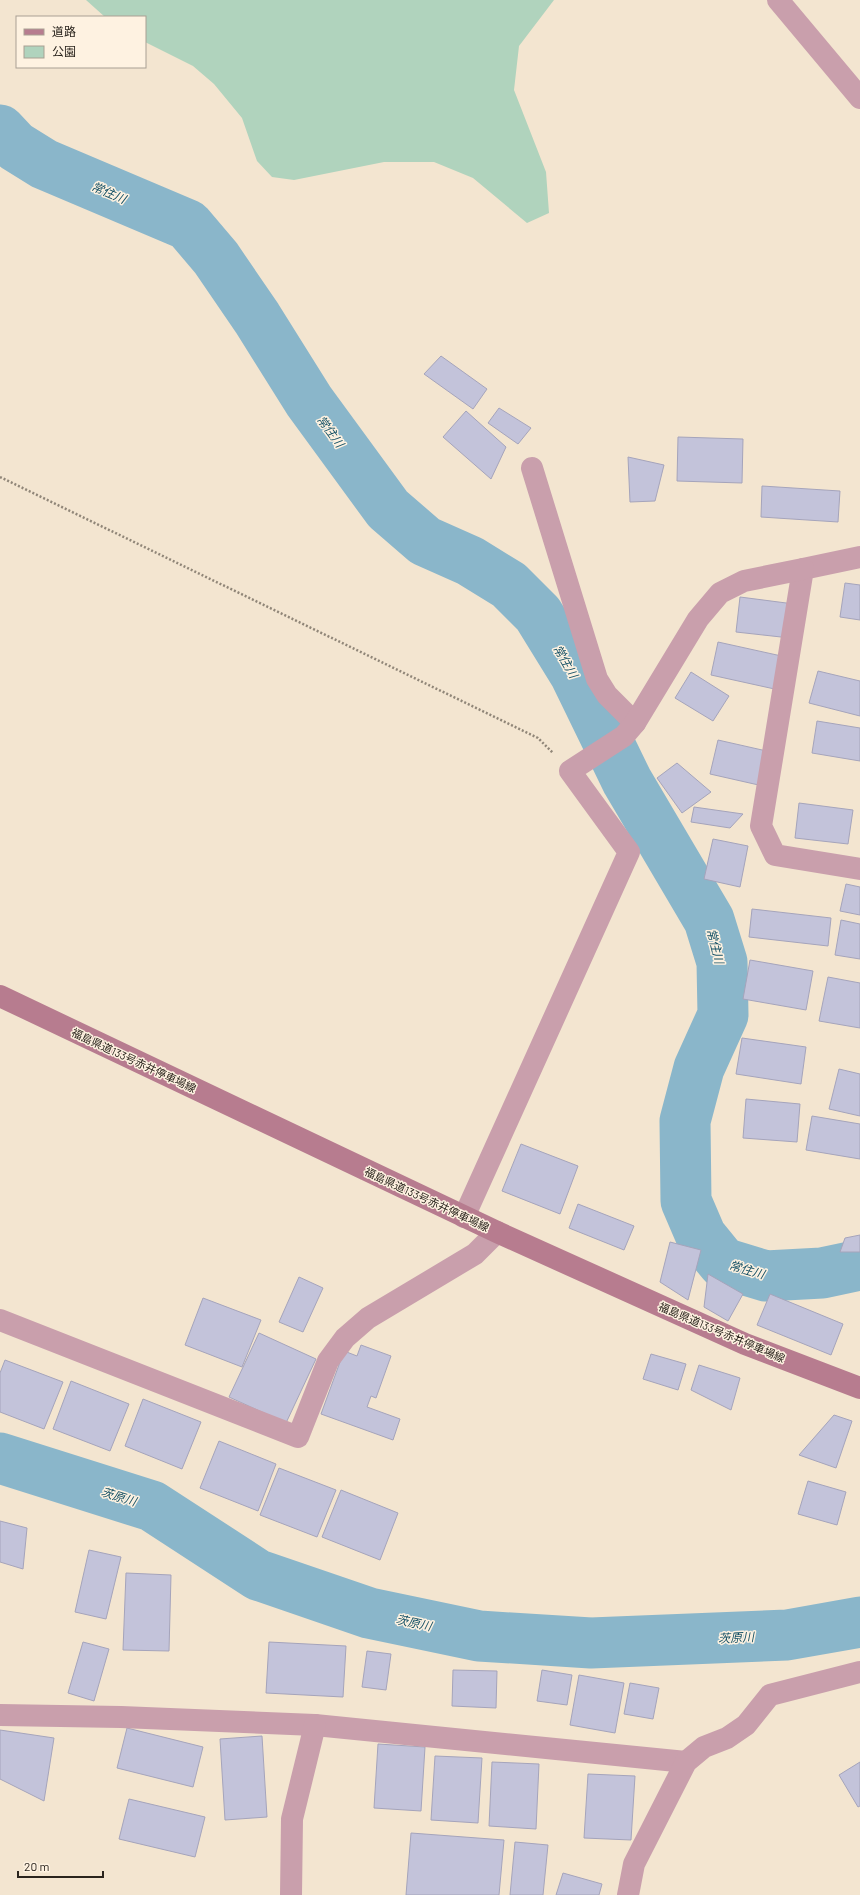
<svg xmlns="http://www.w3.org/2000/svg" width="860" height="1895" viewBox="0 0 860 1895" font-family="Barlow,'Noto Sans JP',sans-serif">
  <style>
    .green { fill: #b0d3bd }
    .lines { fill: none; stroke-linecap: round; stroke-linejoin: round }
    .river { stroke: #8ab6ca; stroke-width: 51 }
    .building { fill: #c3c3da; stroke: #a5a4bb }
    .path { stroke: #908678; stroke-width: 2.5; stroke-dasharray: 2 2; stroke-linecap: butt }
    .street { stroke: #c99fac; stroke-width: 22 }
    .secondary { stroke: #b77c8f; stroke-width: 22 }
    .labels { text-anchor: middle; dominant-baseline: central; stroke-width: 3; stroke-linejoin: round; paint-order: stroke }
    .street-label { font-size: 11px; fill: #2a241d; stroke: #fef2e1 }
    .water-label { font-size: 12px; font-style: italic; fill: #145065; stroke: #fef2e1 }
  </style>
  <rect width="100%" height="100%" fill="#f3e5d0"/>
  <polygon class="green" points="86,0 554,0 519,46 514,90 546,172 549,213 527,223 473,178 434,162 384,162 294,180 272,177 257,161 242,118 214,84 193,66 145,42 145,17 105,17"/>
  <g class="lines">
    <g class="river">
      <polyline points="0,130 15,146 44,164 188,225 216,258 257,318 309,401 388,509 425,541 470,561 509,585 538,614 575,674 627,781 709,920 722,962 723,1015 699,1068 685,1121 686,1201 701,1236 723,1263 766,1276 822,1273 860,1265"/>
      <polyline points="0,1458 152,1506 258,1575 369,1613 479,1636 591,1643 787,1635 860,1622"/>
    </g>
  </g>
  <g class="building">
    <polygon points="441,356 487,389 473,409 424,374"/>
    <polygon points="499,408 531,428 518,444 488,423"/>
    <polygon points="466,411 506,447 491,479 443,437"/>
    <polygon points="678,437 743,439 742,483 677,481"/>
    <polygon points="628,457 664,465 655,501 630,502"/>
    <polygon points="762,486 840,491 838,522 761,517"/>
    <polygon points="845,583 860,585 860,620 840,617"/>
    <polygon points="740,597 794,604 790,638 736,632"/>
    <polygon points="718,642 786,657 779,690 711,675"/>
    <polygon points="818,671 860,681 860,716 809,703"/>
    <polygon points="691,672 729,696 713,721 675,698"/>
    <polygon points="817,721 860,728 860,761 812,753"/>
    <polygon points="718,740 771,752 763,786 710,774"/>
    <polygon points="677,763 711,792 682,813 657,778"/>
    <polygon points="799,803 853,810 848,844 795,838"/>
    <polygon points="694,807 743,814 730,828 691,822"/>
    <polygon points="713,839 748,846 740,887 704,879"/>
    <polygon points="846,884 860,887 860,915 840,911"/>
    <polygon points="752,909 831,918 828,946 749,937"/>
    <polygon points="841,920 860,924 860,959 835,955"/>
    <polygon points="750,960 813,971 806,1010 743,999"/>
    <polygon points="828,977 860,983 860,1028 819,1021"/>
    <polygon points="742,1038 806,1047 801,1084 736,1074"/>
    <polygon points="839,1069 860,1074 860,1116 829,1109"/>
    <polygon points="746,1099 800,1104 797,1142 743,1138"/>
    <polygon points="812,1116 860,1124 860,1159 806,1150"/>
    <polygon points="521,1144 578,1166 560,1214 502,1191"/>
    <polygon points="578,1204 634,1226 624,1250 569,1228"/>
    <polygon points="860,1235 860,1252 840,1252 845,1238"/>
    <polygon points="670,1242 701,1250 688,1300 660,1282"/>
    <polygon points="708,1274 743,1294 728,1321 704,1307"/>
    <polygon points="299,1277 323,1288 303,1332 279,1322"/>
    <polygon points="770,1294 843,1324 831,1355 757,1325"/>
    <polygon points="203,1298 261,1320 242,1367 185,1345"/>
    <polygon points="259,1333 316,1359 286,1423 229,1397"/>
    <polygon points="361,1345 391,1356 376,1398 371,1396 367,1407 400,1419 393,1440 321,1414 344,1351 357,1356"/>
    <polygon points="651,1354 686,1364 678,1390 643,1379"/>
    <polygon points="5,1360 63,1382 44,1429 0,1412 0,1373"/>
    <polygon points="699,1365 740,1378 731,1410 691,1390"/>
    <polygon points="71,1381 129,1404 110,1451 53,1429"/>
    <polygon points="143,1399 201,1422 182,1469 125,1446"/>
    <polygon points="834,1415 852,1421 836,1468 799,1455"/>
    <polygon points="219,1441 276,1464 258,1511 200,1488"/>
    <polygon points="279,1468 336,1490 317,1537 260,1515"/>
    <polygon points="808,1481 846,1492 837,1525 798,1514"/>
    <polygon points="341,1490 398,1513 380,1560 322,1537"/>
    <polygon points="0,1521 27,1528 23,1569 0,1562"/>
    <polygon points="89,1550 121,1557 106,1619 75,1612"/>
    <polygon points="126,1573 171,1575 169,1651 123,1650"/>
    <polygon points="83,1642 109,1649 94,1701 68,1693"/>
    <polygon points="269,1642 346,1646 343,1697 266,1693"/>
    <polygon points="367,1651 391,1654 386,1690 362,1687"/>
    <polygon points="453,1670 497,1671 496,1708 452,1706"/>
    <polygon points="542,1670 572,1675 567,1705 537,1701"/>
    <polygon points="579,1675 624,1683 615,1733 570,1725"/>
    <polygon points="630,1683 659,1688 653,1719 624,1714"/>
    <polygon points="127,1728 203,1747 193,1787 117,1768"/>
    <polygon points="0,1730 54,1738 44,1801 0,1779"/>
    <polygon points="262,1736 267,1817 225,1820 220,1739"/>
    <polygon points="378,1744 425,1747 421,1811 374,1808"/>
    <polygon points="435,1756 482,1758 478,1823 431,1820"/>
    <polygon points="492,1762 539,1764 536,1829 489,1826"/>
    <polygon points="860,1762 860,1806 858,1807 839,1775"/>
    <polygon points="588,1774 635,1776 631,1840 584,1838"/>
    <polygon points="129,1799 205,1817 195,1857 119,1839"/>
    <polygon points="411,1833 504,1840 499,1895 406,1895"/>
    <polygon points="515,1842 548,1845 543,1895 510,1895"/>
    <polygon points="563,1873 602,1884 599,1895 556,1895"/>
  </g>
  <g class="lines">
    <polyline class="path" points="0,477 538,738 553,753"/>
    <g class="street">
      <polyline points="778,0 860,98"/>
      <polyline points="532,468 597,679 607,695 635,723"/>
      <polyline points="860,557 803,569 761,826 775,855 860,869"/>
      <polyline points="464,1217 629,852 570,771 624,736 635,723 698,619 720,593 744,581 803,569"/>
      <polyline points="0,1320 298,1437 328,1361 345,1338 368,1318 475,1254 497,1232"/>
      <polyline points="0,1715 121,1717 315,1725 686,1762"/>
      <polyline points="291,1895 292,1819 315,1725"/>
      <polyline points="628,1895 634,1864 686,1762 704,1747 727,1738 746,1725 770,1695 860,1672"/>
    </g>
    <polyline class="secondary" points="0,996 497,1232 745,1344 860,1388"/>
  </g>
  <g class="labels">
    <g class="street-label">
      <text transform="translate(134 1060) rotate(25)">福島県道133号赤井停車場線</text>
      <text transform="translate(427 1199) rotate(25)">福島県道133号赤井停車場線</text>
      <text transform="translate(722 1332) rotate(23)">福島県道133号赤井停車場線</text>
    </g>
    <g class="water-label">
      <text transform="translate(109 192) rotate(23)">常住川</text>
      <text transform="translate(331 431) rotate(54)">常住川</text>
      <text transform="translate(566 661) rotate(60)">常住川</text>
      <text transform="translate(716 946) rotate(76)">常住川</text>
      <text transform="translate(747 1269) rotate(16)">常住川</text>
      <text transform="translate(119 1496) rotate(17)">茨原川</text>
      <text transform="translate(414 1622) rotate(12)">茨原川</text>
      <text transform="translate(736 1637) rotate(-3)">茨原川</text>
    </g>
  </g>
  <rect x="16" y="16" width="130" height="52" fill="#fef2e1" stroke="#a9a093"/>
  <rect x="24" y="29" width="20" height="6" fill="#b77c8f" stroke="#a9a093"/>
  <text x="52" y="36" font-size="12" fill="#2a241d">道路</text>
  <rect x="24" y="46" width="20" height="12" fill="#b0d3bd" stroke="#a9a093"/>
  <text x="52" y="56" font-size="12" fill="#2a241d">公園</text>
  <path d="M18 1871v6h85v-6" fill="none" stroke="#2a241d" stroke-width="2"/>
  <text x="24" y="1871" font-size="12" fill="#2a241d" stroke="#fef2e1" stroke-width="3" paint-order="stroke">20 m</text>
</svg>
